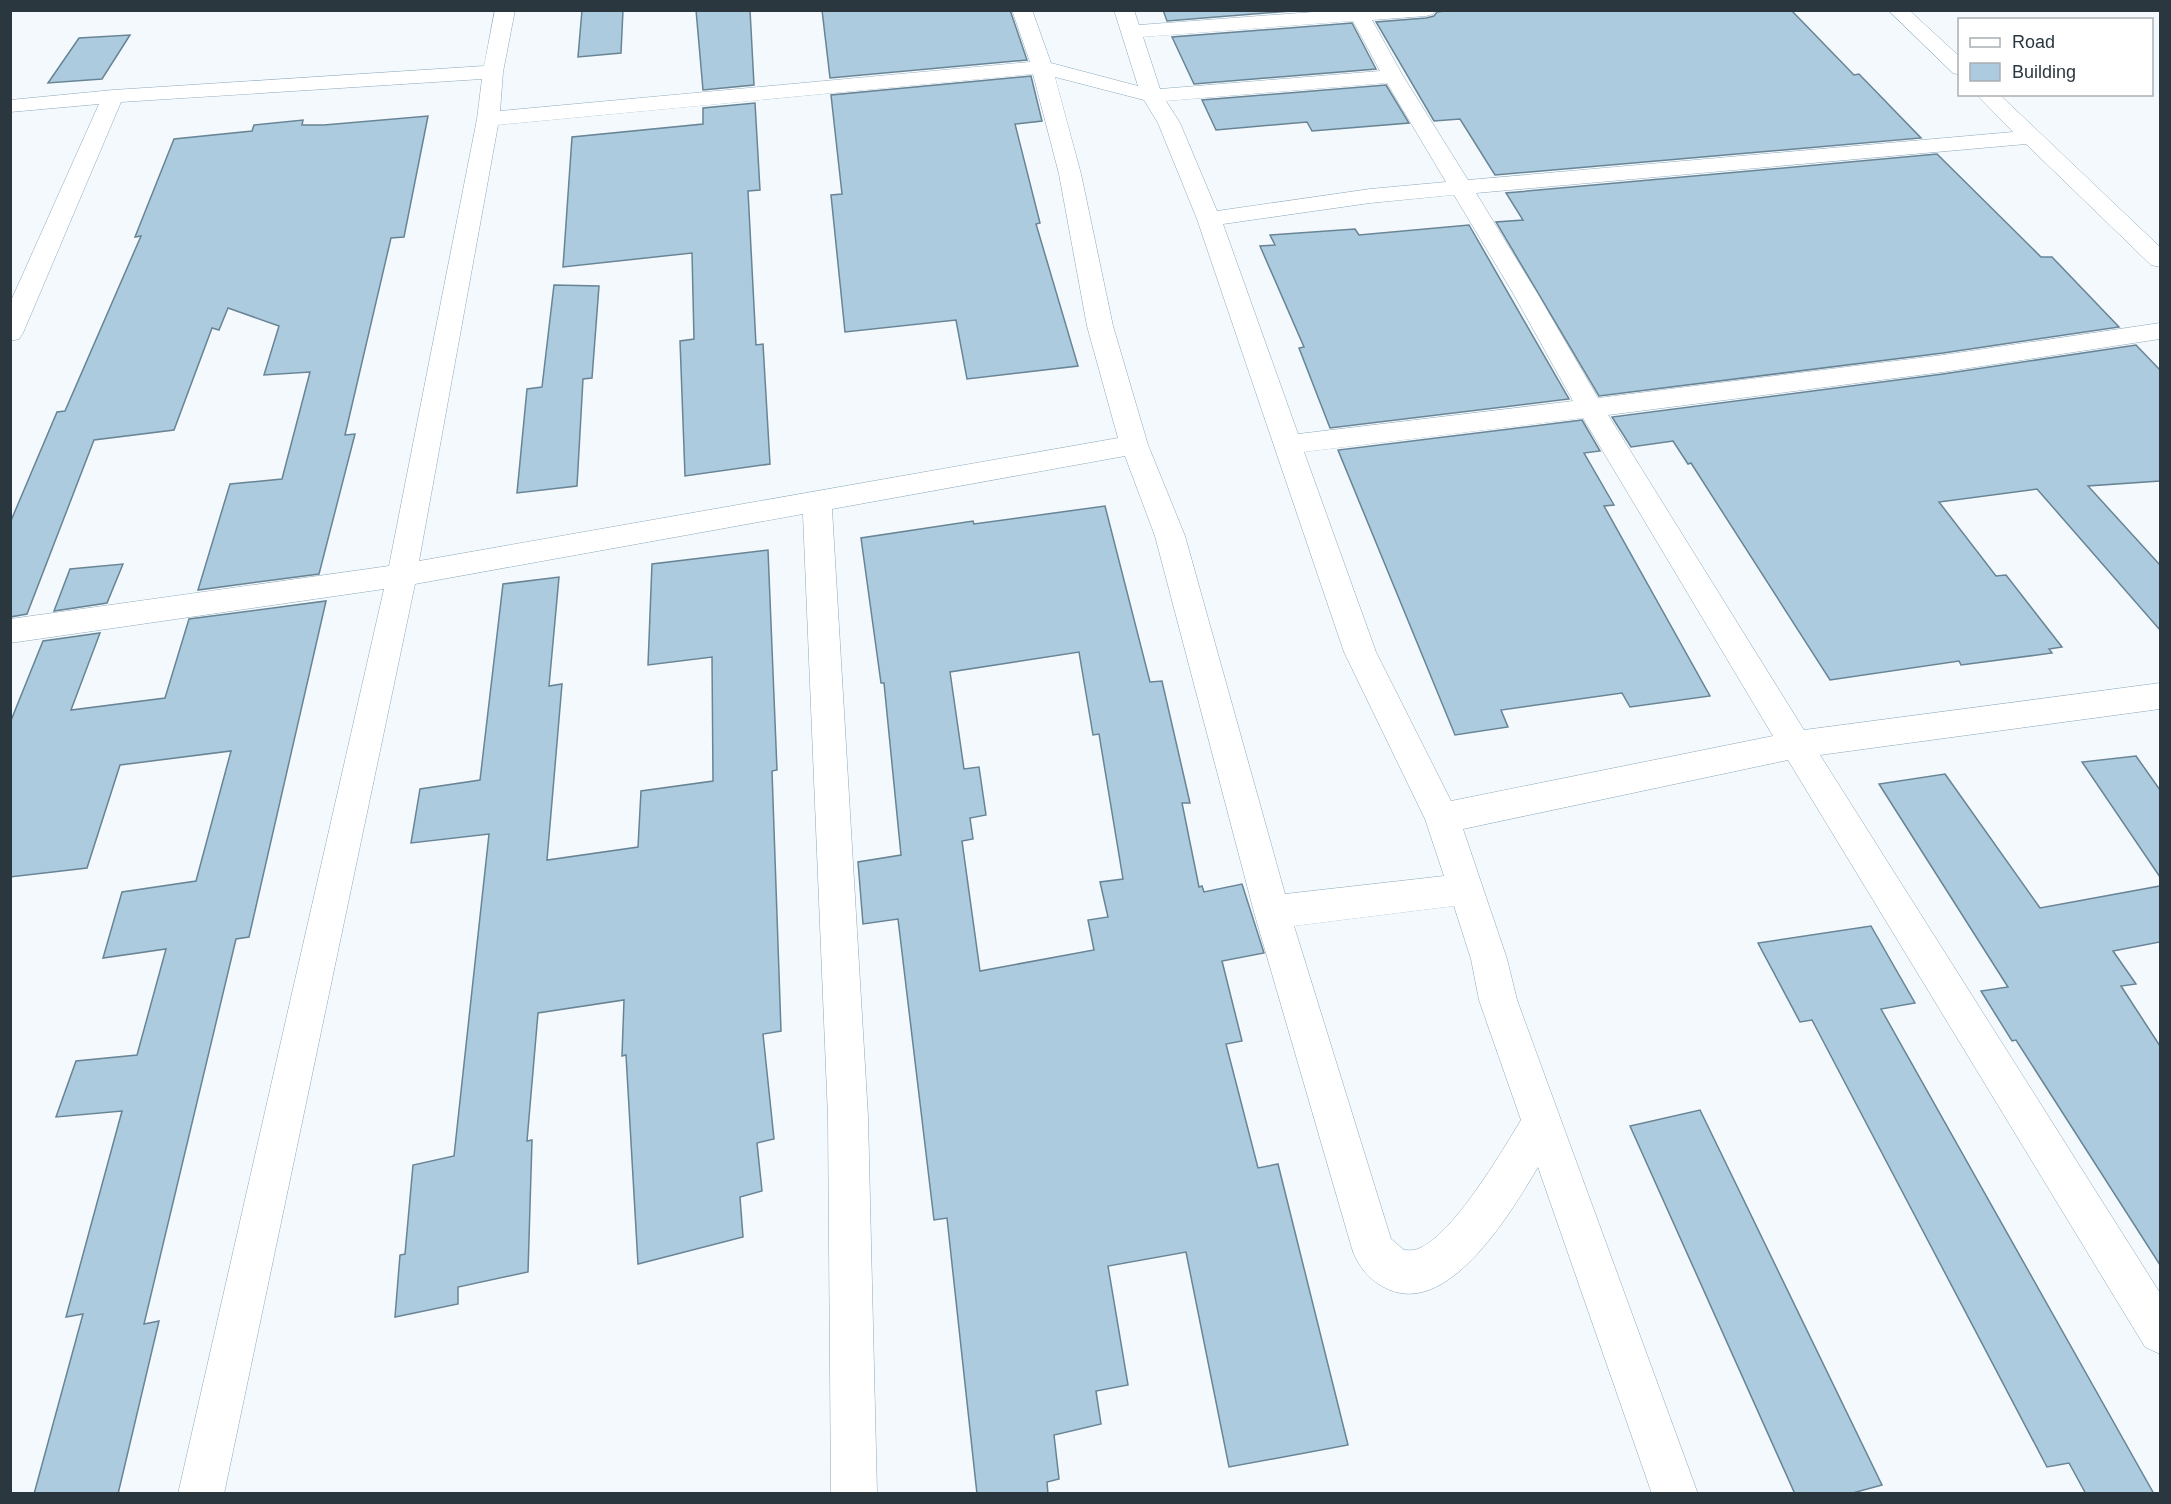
<svg xmlns="http://www.w3.org/2000/svg" width="2171" height="1504" viewBox="0 0 2171 1504" font-family="Helvetica,sans-serif">
  <style>
    .building { fill: #adcbde; stroke: #688495; stroke-width: 1.5; fill-rule: evenodd }
    .lines { fill: none; stroke-linecap: round; stroke-linejoin: round }
    .minor-casing { stroke: #8ca9bc; stroke-width: 1 }
    .minor { fill: #fff; fill-rule: evenodd }
  </style>
  <rect width="100%" height="100%" fill="#f3f9fd"/>
  <g class="building">
    <polygon points="582,10 623,10 621,53 578,57"/>
    <polygon points="696,10 750,10 754,85 703,90"/>
    <polygon points="822,10 1010,10 1027,60 830,78"/>
    <polygon points="1163,10 1303,10 1167,21"/>
    <polygon points="1453,10 1791,10 1854,75 1859,74 1921,138 1495,175 1460,119 1434,121 1376,22 1426,18 1434,16 1437,12"/>
    <polygon points="1352,23 1376,69 1194,84 1172,37"/>
    <polygon points="130,35 102,79 48,83 79,38"/>
    <polygon points="1031,76 1042,121 1015,124 1040,223 1036,224 1078,366 967,379 956,320 845,332 831,195 842,194 831,95"/>
    <polygon points="1386,85 1409,123 1312,131 1307,122 1216,130 1202,100"/>
    <polygon points="755,103 760,190 748,191 756,345 763,344 770,464 685,476 680,341 694,339 692,253 563,267 572,137 703,124 703,108"/>
    <polygon points="428,116 404,237 391,238 345,435 355,434 319,574 198,590 230,484 282,479 310,372 264,375 279,326 228,308 219,330 212,328 174,430 94,440 27,614 10,617 10,523 57,412 65,411 141,236 135,237 174,139 252,131 254,125 303,120 302,125 324,125"/>
    <polygon points="1937,154 2041,257 2052,257 2119,327 1943,353 1599,396 1496,222 1523,220 1506,193"/>
    <polygon points="1469,225 1569,399 1330,428 1299,348 1304,347 1260,246 1275,245 1270,235 1355,229 1359,235"/>
    <polygon points="554,285 599,286 592,378 583,379 577,486 517,493 527,389 542,387"/>
    <polygon points="2136,345 2160,370 2160,481 2088,486 2160,565 2160,630 2037,489 1939,502 1996,576 2006,575 2062,647 2049,649 2052,653 1961,665 1959,661 1830,680 1691,463 1688,464 1673,441 1631,447 1612,417 1943,374"/>
    <polygon points="1582,420 1600,451 1584,453 1614,505 1604,506 1710,696 1630,707 1622,693 1501,710 1508,727 1455,735 1338,450"/>
    <path d="M 1105,506 L 1150,682 L 1162,681 L 1190,803 L 1182,803 L 1199,887 L 1202,886 L 1204,892 L 1242,884 L 1264,953 L 1222,961 L 1242,1041 L 1226,1044 L 1258,1168 L 1278,1164 L 1348,1445 L 1229,1467 L 1186,1252 L 1108,1266 L 1128,1385 L 1096,1391 L 1101,1424 L 1054,1435 L 1059,1479 L 1047,1482 L 1048,1494 L 977,1494 L 947,1218 L 934,1220 L 898,919 L 863,924 L 858,862 L 901,855 L 884,683 L 881,683 L 861,538 L 973,521 L 974,524 ZM 1079,652 L 1093,735 L 1099,734 L 1123,879 L 1100,882 L 1108,917 L 1088,920 L 1094,950 L 980,971 L 962,841 L 973,839 L 970,818 L 986,815 L 979,767 L 964,769 L 950,672 Z"/>
    <polygon points="768,550 777,770 772,771 781,1031 763,1034 774,1139 757,1143 762,1191 740,1197 743,1237 638,1264 626,1055 622,1056 624,1000 538,1013 527,1141 532,1140 528,1272 458,1287 458,1304 395,1317 400,1255 405,1254 413,1165 454,1156 489,834 411,843 420,789 480,780 503,584 559,577 549,686 562,684 547,860 638,847 641,791 713,781 712,657 648,665 652,564"/>
    <polygon points="123,564 107,603 54,611 70,569"/>
    <polygon points="326,601 249,937 236,939 144,1324 159,1321 118,1494 34,1494 83,1314 66,1317 122,1111 56,1117 76,1061 137,1055 166,949 103,958 122,892 196,881 231,751 120,765 87,868 10,877 10,723 43,641 100,633 71,710 165,698 189,619"/>
    <polygon points="2136,756 2160,790 2160,877 2082,762"/>
    <polygon points="1945,774 2040,908 2160,886 2160,942 2113,951 2136,984 2121,986 2160,1046 2160,1265 2016,1040 2012,1041 1981,991 2008,987 1879,784"/>
    <polygon points="1871,926 1915,1003 1881,1009 2154,1494 2086,1494 2069,1463 2047,1467 1812,1020 1800,1022 1758,943"/>
    <polygon points="1700,1110 1882,1485 1849,1494 1795,1494 1630,1126"/>
  </g>
  <g class="lines">
    <defs>
      <g id="minor">
        <path d="M 495,10 L 515,10 L 503,72 L 500,111 L 1030,62 L 1012,10 L 1032,10 L 1051,63 L 1138,86 L 1114,10 L 1134,10 L 1139,25 L 1340,10 L 1435,10 L 1433,14 L 1426,16 L 1372,20 L 1403,76 L 1468,180 L 2013,132 L 1976,94 L 1999,94 L 2160,247 L 2160,267 L 2151,265 L 2026,144 L 1476,193 L 1537,293 L 1598,398 L 1943,355 L 2160,323 L 2160,339 L 1943,372 L 1608,415 L 1804,730 L 2160,683 L 2160,709 L 1820,755 L 2160,1293 L 2160,1354 L 2145,1347 L 1788,760 L 1463,829 L 1507,959 L 1517,1000 L 1698,1494 L 1652,1494 L 1538,1167 C 1513,1209 1451,1315 1390,1290 C 1372,1283 1360,1269 1353,1252 L 1254,912 L 1155,536 L 1125,456 L 832,509 L 868,1117 L 877,1494 L 831,1494 L 828,1117 L 803,514 L 415,584 L 224,1494 L 178,1494 L 384,589 L 10,643 L 10,619 L 389,566 L 477,119 L 482,79 L 121,102 L 23,333 L 19,339 L 10,341 L 10,303 L 99,104 L 10,112 L 10,100 L 113,90 L 484,66 ZM 1353,21 L 1380,71 L 1160,89 L 1143,37 ZM 1033,74 L 1059,174 L 1087,326 L 1118,438 L 419,561 L 498,125 ZM 1055,77 L 1144,100 L 1158,123 L 1197,219 L 1344,652 L 1425,819 L 1444,876 L 1285,894 L 1185,536 L 1148,445 L 1113,326 L 1081,174 ZM 1387,83 L 1446,182 L 1370,189 L 1217,211 L 1180,123 L 1166,101 ZM 1454,195 L 1513,293 L 1573,401 L 1298,434 L 1223,224 L 1370,203 ZM 1583,418 L 1773,736 L 1451,801 L 1376,652 L 1304,452 ZM 1454,906 L 1471,959 L 1479,1000 L 1521,1120 C 1501,1153 1453,1235 1418,1249 C 1413,1251 1408,1250 1404,1250 L 1391,1239 L 1294,926 Z"/>
        <polygon points="1888,10 1909,10 1960,57 1960,75 1953,73"/>
      </g>
    </defs>
    <use href="#minor" class="minor-casing"/>
    <use href="#minor" class="minor"/>
  </g>
  <rect width="2171" height="1504" fill="none" stroke="#2b373f" stroke-width="24"/>
  <rect x="1958" y="18" width="195" height="78" fill="#ffffff" stroke="#aaafb2" stroke-width="1.5"/>
  <rect x="1970" y="38" width="30" height="9" fill="#ffffff" stroke="#aaafb2" stroke-width="1.5"/>
  <text x="2012" y="48" font-size="18" fill="#2b373f">Road</text>
  <rect x="1970" y="63" width="30" height="18" fill="#adcbde" stroke="#aaafb2" stroke-width="1.5"/>
  <text x="2012" y="78" font-size="18" fill="#2b373f">Building</text>
</svg>
